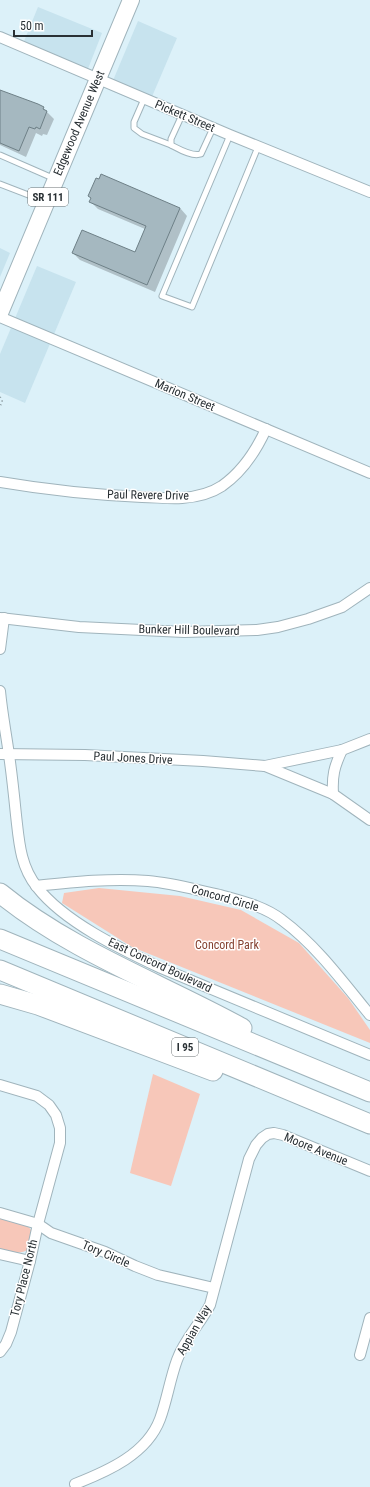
<svg xmlns="http://www.w3.org/2000/svg" width="370" height="1487" viewBox="0 0 370 1487" font-family="'Roboto Condensed',sans-serif">
  <style>
    .built { fill: #c7e3ee }
    .green { fill: #f7c7b9 }
    .shadow { fill: #0003 }
    .building { fill: #a5b8c0; stroke: #6e8087 }
    .lines { fill: none; stroke-linecap: round; stroke-linejoin: round }
    .service-casing { stroke: #a0b4bc; stroke-width: 7 }
    .minor-casing { stroke: #a0b4bc; stroke-width: 12 }
    .primary-casing { stroke: #a0b4bc; stroke-width: 18 }
    .motorway-casing { stroke: #a0b4bc; stroke-width: 21 }
    .path { stroke: #88969c; stroke-width: 2; stroke-dasharray: 1 3; stroke-linecap: butt }
    .service { stroke: #fff; stroke-width: 5 }
    .minor { stroke: #fff; stroke-width: 10 }
    .primary { stroke: #fff; stroke-width: 16 }
    .motorway { stroke: #fff; stroke-width: 19 }
    .labels { text-anchor: middle; dominant-baseline: central; stroke-width: 3; stroke-linejoin: round; paint-order: stroke }
    .shield { fill: #fff; stroke: #696e71; stroke-width: 1 }
    .shield-label { font-size: 11px; font-weight: bold; fill: #293034 }
    .street-label { font-size: 12px; fill: #293034; stroke: #fff }
    .park-label { font-size: 12px; fill: #854130; stroke: #fff }
  </style>
  <rect width="100%" height="100%" fill="#dcf1f9"/>
  <g class="built">
    <polygon points="38,7 102,33 84,79 20,51"/>
    <polygon points="138,21 177,38 148,106 109,90"/>
    <polygon points="0,248 10,253 0,277"/>
    <polygon points="37,266 76,282 25,403 0,392 0,354"/>
  </g>
  <g class="green">
    <polygon points="99,888 180,896 241,910 299,943 348,998 370,1030 370,1043 132,947 62,903 64,893"/>
    <polygon points="153,1074 200,1094 171,1186 130,1173"/>
    <path d="M 0,1218 C 9,1220 32,1222 32,1234 C 31,1239 29,1245 28,1250 C 19,1255 10,1251 0,1249 Z"/>
  </g>
  <g class="shadow">
    <polygon points="0,91 43,108 54,119 47,135 43,134 42,136 36,133 26,157 0,145"/>
    <polygon points="89,196 180,208 187,216 155,292 80,260 73,253 135,253 145,229 98,209 91,202 92,199"/>
  </g>
  <g class="building">
    <polygon points="0,90 38,104 44,107 43,109 47,111 40,129 36,127 35,129 29,127 19,151 0,143"/>
    <polygon points="101,174 180,208 147,285 72,253 82,230 135,252 146,226 89,202 91,198 88,196 96,178 99,179"/>
  </g>
  <g class="lines">
    <defs>
      <g id="service">
        <polyline points="144,99 134,122 134,128 142,134 171,145"/>
        <path d="M 182,115 L 171,139 L 171,145 C 179,149 192,157 201,154 L 213,128"/>
        <polyline points="230,135 162,296 192,307 258,147"/>
        <polyline points="0,155 55,179"/>
        <polyline points="0,184 44,201"/>
      </g>
      <g id="minor">
        <polyline points="0,37 230,135 370,192"/>
        <polyline points="0,317 370,473"/>
        <path d="M 0,482 C 47,490 95,495 142,497 C 155,497 169,499 182,498 C 195,497 210,494 222,486 C 242,472 256,451 266,429"/>
        <polyline points="0,618 79,627 184,632 257,630 278,627 308,619 342,607 370,588"/>
        <polyline points="0,649 4,618"/>
        <path d="M 0,691 C 2,713 6,733 9,755 C 12,775 14,795 16,815 C 19,841 20,866 37,887 C 64,922 121,949 161,968 L 370,1055"/>
        <polyline points="0,754 85,755 203,761 265,766 333,794 370,820"/>
        <polyline points="265,766 342,750 370,739"/>
        <path d="M 333,794 C 332,776 334,767 342,750"/>
        <path d="M 36,886 C 74,882 111,878 148,881 C 173,883 196,890 220,895 C 241,901 264,906 282,920 C 317,946 343,982 370,1015"/>
        <polyline points="0,1085 37,1096 49,1105 56,1115 60,1128 60,1143 38,1224 30,1261 11,1332 6,1344 0,1352"/>
        <polyline points="0,1213 38,1224 51,1233 105,1252 135,1266 158,1275 214,1288"/>
        <polyline points="0,1254 30,1261"/>
        <polyline points="360,1355 370,1318"/>
        <path d="M 75,1484 C 108,1471 147,1454 160,1419 C 167,1400 170,1379 177,1360 C 184,1340 200,1324 210,1305 L 249,1159 L 256,1145 L 262,1138 L 268,1134 L 274,1133 L 283,1135 L 370,1171"/>
      </g>
      <polyline id="primary" points="0,313 131,0"/>
      <g id="motorway">
        <path d="M 0,893 C 71,951 162,984 242,1028"/>
        <polyline points="0,939 370,1092"/>
        <polyline points="0,970 370,1124"/>
        <polyline points="0,994 38,1005 213,1071"/>
      </g>
    </defs>
    <use href="#service" class="service-casing"/>
    <use href="#minor" class="minor-casing"/>
    <use href="#primary" class="primary-casing"/>
    <use href="#motorway" class="motorway-casing"/>
    <polyline class="path" points="0,397 2,401 0,407"/>
    <use href="#service" class="service"/>
    <use href="#minor" class="minor"/>
    <use href="#primary" class="primary"/>
    <use href="#motorway" class="motorway"/>
  </g>
  <g class="labels">
    <g class="shield">
      <rect x="28" y="188" width="40" height="18" rx="3"/>
      <rect x="172" y="1038" width="26" height="18" rx="3"/>
    </g>
    <g class="shield-label">
      <text x="48" y="197">SR 111</text>
      <text x="185" y="1047">I 95</text>
    </g>
    <g class="street-label">
      <text transform="translate(185 116) rotate(23)">Pickett Street</text>
      <text transform="translate(79 123) rotate(-67)">Edgewood Avenue West</text>
      <text transform="translate(185 395) rotate(23)">Marion Street</text>
      <text transform="translate(148 495) rotate(1)">Paul Revere Drive</text>
      <text transform="translate(189 630) rotate(1)">Bunker Hill Boulevard</text>
      <text transform="translate(133 758) rotate(3)">Paul Jones Drive</text>
      <text transform="translate(225 898) rotate(16)">Concord Circle</text>
      <text transform="translate(160 965) rotate(25)">East Concord Boulevard</text>
      <text transform="translate(316 1149) rotate(22)">Moore Avenue</text>
      <text transform="translate(106 1254) rotate(23)">Tory Circle</text>
      <text transform="translate(24 1278) rotate(-76)">Tory Place North</text>
      <text transform="translate(194 1330) rotate(-60)">Appian Way</text>
    </g>
    <g class="park-label">
      <text x="227" y="945">Concord Park</text>
    </g>
  </g>
  <path d="M14 30v6h78v-6" fill="none" stroke="#293034" stroke-width="2"/>
  <text x="20" y="30" font-size="12" fill="#293034" stroke="#ffffff" stroke-width="3" paint-order="stroke">50 m</text>
</svg>
